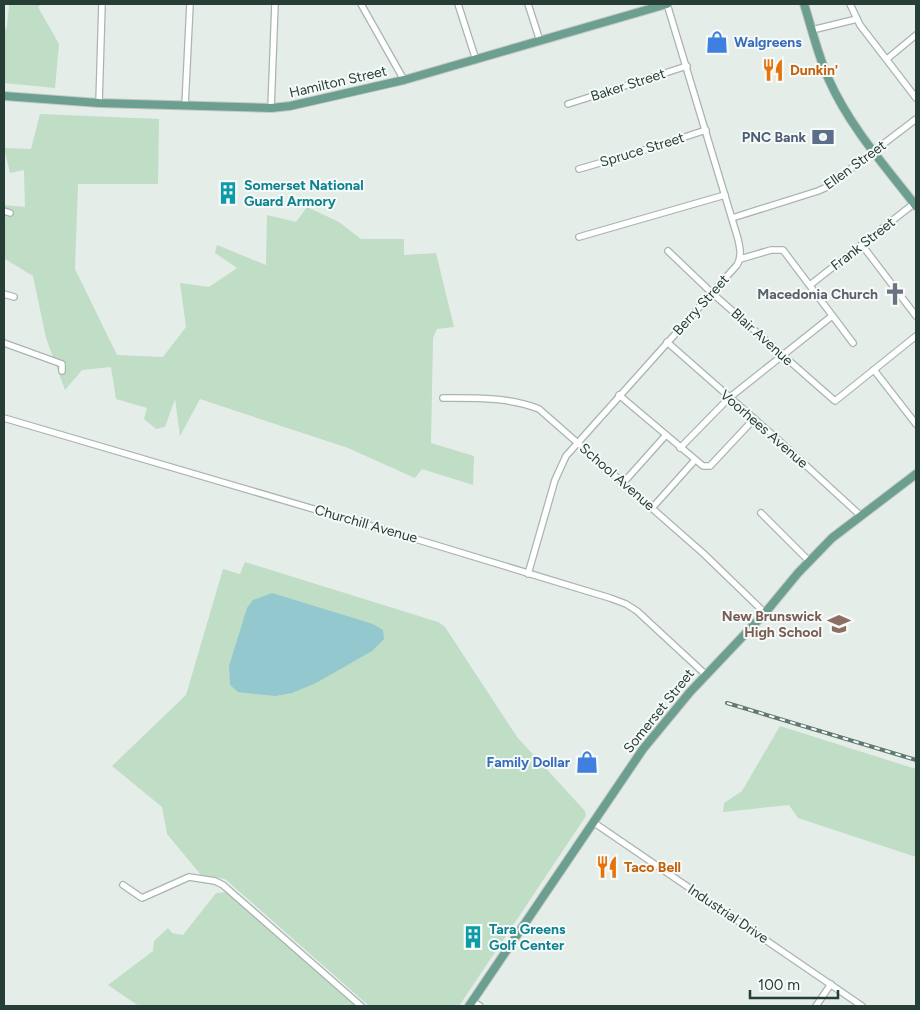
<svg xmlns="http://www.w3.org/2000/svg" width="920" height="1010" viewBox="0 0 920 1010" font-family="Figtree,sans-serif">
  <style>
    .green { fill: #c0ddc6 }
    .water { fill: #92c8ce }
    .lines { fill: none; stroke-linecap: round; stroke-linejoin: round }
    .minor-casing { stroke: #a8b5b0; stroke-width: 8 }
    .major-casing { stroke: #c2c9c7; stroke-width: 10 }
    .minor { stroke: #fff; stroke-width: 5.5 }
    .major { stroke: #6d9f90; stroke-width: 8 }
    .rail-casing { stroke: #607971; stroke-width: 4 }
    .rail { stroke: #f6faf8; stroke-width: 2; stroke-dasharray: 5.5; stroke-linecap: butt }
    .labels { text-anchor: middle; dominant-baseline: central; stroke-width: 4; stroke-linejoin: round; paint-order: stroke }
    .shop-label { font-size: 14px; font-weight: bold; fill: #366cbe; stroke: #f6faf8; text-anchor: start }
    .food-label { font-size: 14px; font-weight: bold; fill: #c56008; stroke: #f6faf8; text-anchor: start }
    .street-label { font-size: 14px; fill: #263e36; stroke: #f6faf8 }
    .service-label { font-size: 14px; font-weight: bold; fill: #4e5e75; stroke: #f6faf8; text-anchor: end }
    .culture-label { font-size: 14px; font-weight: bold; fill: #0d838f; stroke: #f6faf8; text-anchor: start }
    .worship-label { font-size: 14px; font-weight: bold; fill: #5b616d; stroke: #f6faf8; text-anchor: end }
    .education-label { font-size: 14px; font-weight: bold; fill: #785e54; stroke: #f6faf8; text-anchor: end }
  </style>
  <rect width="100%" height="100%" fill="#e5ede9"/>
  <g class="green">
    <polygon points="9,4 41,4 38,7 59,44 55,88 4,83 4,31 7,27"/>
    <polygon points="40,114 159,119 158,184 78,184 75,269 117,355 163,357 186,327 180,283 209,287 237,268 215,253 217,245 266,265 267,215 296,222 307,207 339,222 361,239 404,239 404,255 436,253 454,327 437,329 433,338 431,443 474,456 473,485 422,469 415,478 348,448 200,399 180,436 175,399 165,427 156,429 144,419 147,408 116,399 111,367 82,370 65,390 46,338 33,276 5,259 4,260 4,205 25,207 24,170 10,173 4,148 31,149"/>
    <polygon points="245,562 438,622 445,627 517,737 585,811 586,816 459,1006 369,1006 225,879 201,875 167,834 162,807 112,766 186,695 223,569 240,574"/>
    <polygon points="780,726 916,769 916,857 798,818 789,805 723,812 724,803 742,791"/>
    <polygon points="228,892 359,1006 139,1006 108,985 153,951 154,941 168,928 172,933 183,935 216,893"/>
  </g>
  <polygon class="water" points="272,593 373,624 383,630 384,639 372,651 316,683 292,693 275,696 238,692 230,685 229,666 247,608 253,600"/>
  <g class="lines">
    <defs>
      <g id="minor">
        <polyline points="361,4 404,80"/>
        <polyline points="458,4 476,60"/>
        <polyline points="528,4 540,41"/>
        <polyline points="850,4 860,25 916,98"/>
        <polyline points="812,30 857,19"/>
        <polyline points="887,59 916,35"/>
        <polyline points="99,103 102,4"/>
        <polyline points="568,104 687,66"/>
        <polyline points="185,106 190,4"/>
        <polyline points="271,108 275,4"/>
        <polyline points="579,169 648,149 706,130"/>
        <polyline points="4,211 10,213"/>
        <polyline points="732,218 818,191 827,187 916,119"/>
        <polyline points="579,237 725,195"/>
        <polyline points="862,245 916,316"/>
        <polyline points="668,251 712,293 835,401 916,336"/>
        <polyline points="740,259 771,250 783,250 853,343"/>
        <polyline points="810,285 916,202"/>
        <polyline points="4,294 14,297"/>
        <polyline points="667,342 775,437 861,516"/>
        <polyline points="4,343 62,364 62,371"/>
        <polyline points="874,370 916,424"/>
        <polyline points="619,395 703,466 710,466 754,419"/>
        <path d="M 443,398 C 475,398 509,397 539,409 L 704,554 L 765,613"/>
        <polyline points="4,418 419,540 610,598 626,604 637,611 705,674"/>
        <polyline points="680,448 729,398 832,316"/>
        <polyline points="624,482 666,435"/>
        <polyline points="653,507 695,460"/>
        <polyline points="761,513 807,559 808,562"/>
        <path d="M 528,574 L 555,480 L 566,456 L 737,265 C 742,257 740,248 738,239 L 667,4"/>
        <polyline points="593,822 862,1006"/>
        <polyline points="123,885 142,898 189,877 215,881 223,885 361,1006"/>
        <polyline points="472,1001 480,1006"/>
        <polyline points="816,1006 831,984"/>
      </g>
      <g id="major">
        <path d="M 804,4 C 812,29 818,56 829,80 C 850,127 885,166 916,206"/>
        <polyline points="4,96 99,103 271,108 290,106 404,80 667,4"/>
        <polyline points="469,1006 643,749 690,692 765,613 798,573 832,538 916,474"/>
      </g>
    </defs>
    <use href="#minor" class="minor-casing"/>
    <use href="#major" class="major-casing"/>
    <use href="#minor" class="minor"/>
    <use href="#major" class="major"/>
    <defs>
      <polyline id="rail" points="727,703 916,760"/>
    </defs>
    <use href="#rail" class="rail-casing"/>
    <use href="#rail" class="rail"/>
  </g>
  <defs>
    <symbol id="shop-bare" viewBox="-9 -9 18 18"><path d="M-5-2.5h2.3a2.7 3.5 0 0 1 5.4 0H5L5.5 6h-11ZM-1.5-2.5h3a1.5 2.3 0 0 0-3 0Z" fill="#3f7fe0" stroke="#f6faf8" stroke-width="2.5" paint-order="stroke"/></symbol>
    <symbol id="restaurant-bare" viewBox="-9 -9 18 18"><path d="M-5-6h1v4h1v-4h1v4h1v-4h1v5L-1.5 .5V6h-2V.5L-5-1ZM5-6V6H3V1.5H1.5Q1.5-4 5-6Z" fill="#e8710a" stroke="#f6faf8" stroke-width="2.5" paint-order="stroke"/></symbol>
    <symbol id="bank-bare" viewBox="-9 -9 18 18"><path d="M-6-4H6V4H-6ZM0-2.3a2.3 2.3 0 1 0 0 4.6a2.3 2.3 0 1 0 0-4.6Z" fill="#5c6f8a" stroke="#f6faf8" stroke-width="2.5" paint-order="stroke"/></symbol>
    <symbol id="building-bare" viewBox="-9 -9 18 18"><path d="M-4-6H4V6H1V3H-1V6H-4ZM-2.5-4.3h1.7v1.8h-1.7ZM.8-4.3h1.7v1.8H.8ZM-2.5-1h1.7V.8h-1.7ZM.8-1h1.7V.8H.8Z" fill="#0f9aa8" stroke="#f6faf8" stroke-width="2.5" paint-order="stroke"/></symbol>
    <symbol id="church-bare" viewBox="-9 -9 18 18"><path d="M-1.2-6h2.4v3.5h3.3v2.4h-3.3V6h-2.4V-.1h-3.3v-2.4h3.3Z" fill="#6b7280" stroke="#f6faf8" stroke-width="2.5" paint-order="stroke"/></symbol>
    <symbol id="school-bare" viewBox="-9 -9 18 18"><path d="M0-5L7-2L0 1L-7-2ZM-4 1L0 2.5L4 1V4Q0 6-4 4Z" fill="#8d6e63" stroke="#f6faf8" stroke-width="2.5" paint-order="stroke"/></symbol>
  </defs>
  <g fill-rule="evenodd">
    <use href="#shop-bare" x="701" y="26" width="32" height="32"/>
    <use href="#restaurant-bare" x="757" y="54" width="32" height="32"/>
    <use href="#bank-bare" x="807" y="121" width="32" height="32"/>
    <use href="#building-bare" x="212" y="177" width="32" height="32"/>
    <use href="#church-bare" x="879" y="278" width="32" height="32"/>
    <use href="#school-bare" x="823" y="608" width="32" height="32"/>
    <use href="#shop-bare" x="571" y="746" width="32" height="32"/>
    <use href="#restaurant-bare" x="591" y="851" width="32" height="32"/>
    <use href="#building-bare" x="457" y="921" width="32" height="32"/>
  </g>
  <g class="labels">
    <g class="shop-label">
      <text x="734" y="42">Walgreens</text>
      <text x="570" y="762" text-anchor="end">Family Dollar</text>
    </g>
    <g class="food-label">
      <text x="790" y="70">Dunkin'</text>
      <text x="624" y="867">Taco Bell</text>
    </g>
    <g class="street-label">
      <text transform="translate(338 82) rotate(-13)">Hamilton Street</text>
      <text transform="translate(628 85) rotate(-18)">Baker Street</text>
      <text transform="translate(642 150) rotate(-17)">Spruce Street</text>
      <text transform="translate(855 165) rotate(-36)">Ellen Street</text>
      <text transform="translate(863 244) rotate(-38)">Frank Street</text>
      <text transform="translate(701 305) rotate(-48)">Berry Street</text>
      <text transform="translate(762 337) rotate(42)">Blair Avenue</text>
      <text transform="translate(764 429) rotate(41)">Voorhees Avenue</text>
      <text transform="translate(617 477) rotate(41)">School Avenue</text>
      <text transform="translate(366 524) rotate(16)">Churchill Avenue</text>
      <text transform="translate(659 711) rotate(-51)">Somerset Street</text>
      <text transform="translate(728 914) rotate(34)">Industrial Drive</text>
    </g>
    <g class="service-label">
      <text x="806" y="137">PNC Bank</text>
    </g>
    <g class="culture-label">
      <text x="244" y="185">Somerset National<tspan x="244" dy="16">Guard Armory</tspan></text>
      <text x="489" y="929">Tara Greens<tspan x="489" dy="16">Golf Center</tspan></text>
    </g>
    <g class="worship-label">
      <text x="878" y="294">Macedonia Church</text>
    </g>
    <g class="education-label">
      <text x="822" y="616">New Brunswick<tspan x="822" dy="16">High School</tspan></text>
    </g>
  </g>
  <rect width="920" height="1010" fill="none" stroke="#263e36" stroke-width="10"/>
  <path d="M750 990v8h88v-8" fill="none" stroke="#263e36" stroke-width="2.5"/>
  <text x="758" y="990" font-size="15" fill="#263e36" stroke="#f6faf8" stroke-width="4" paint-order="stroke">100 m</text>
</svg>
